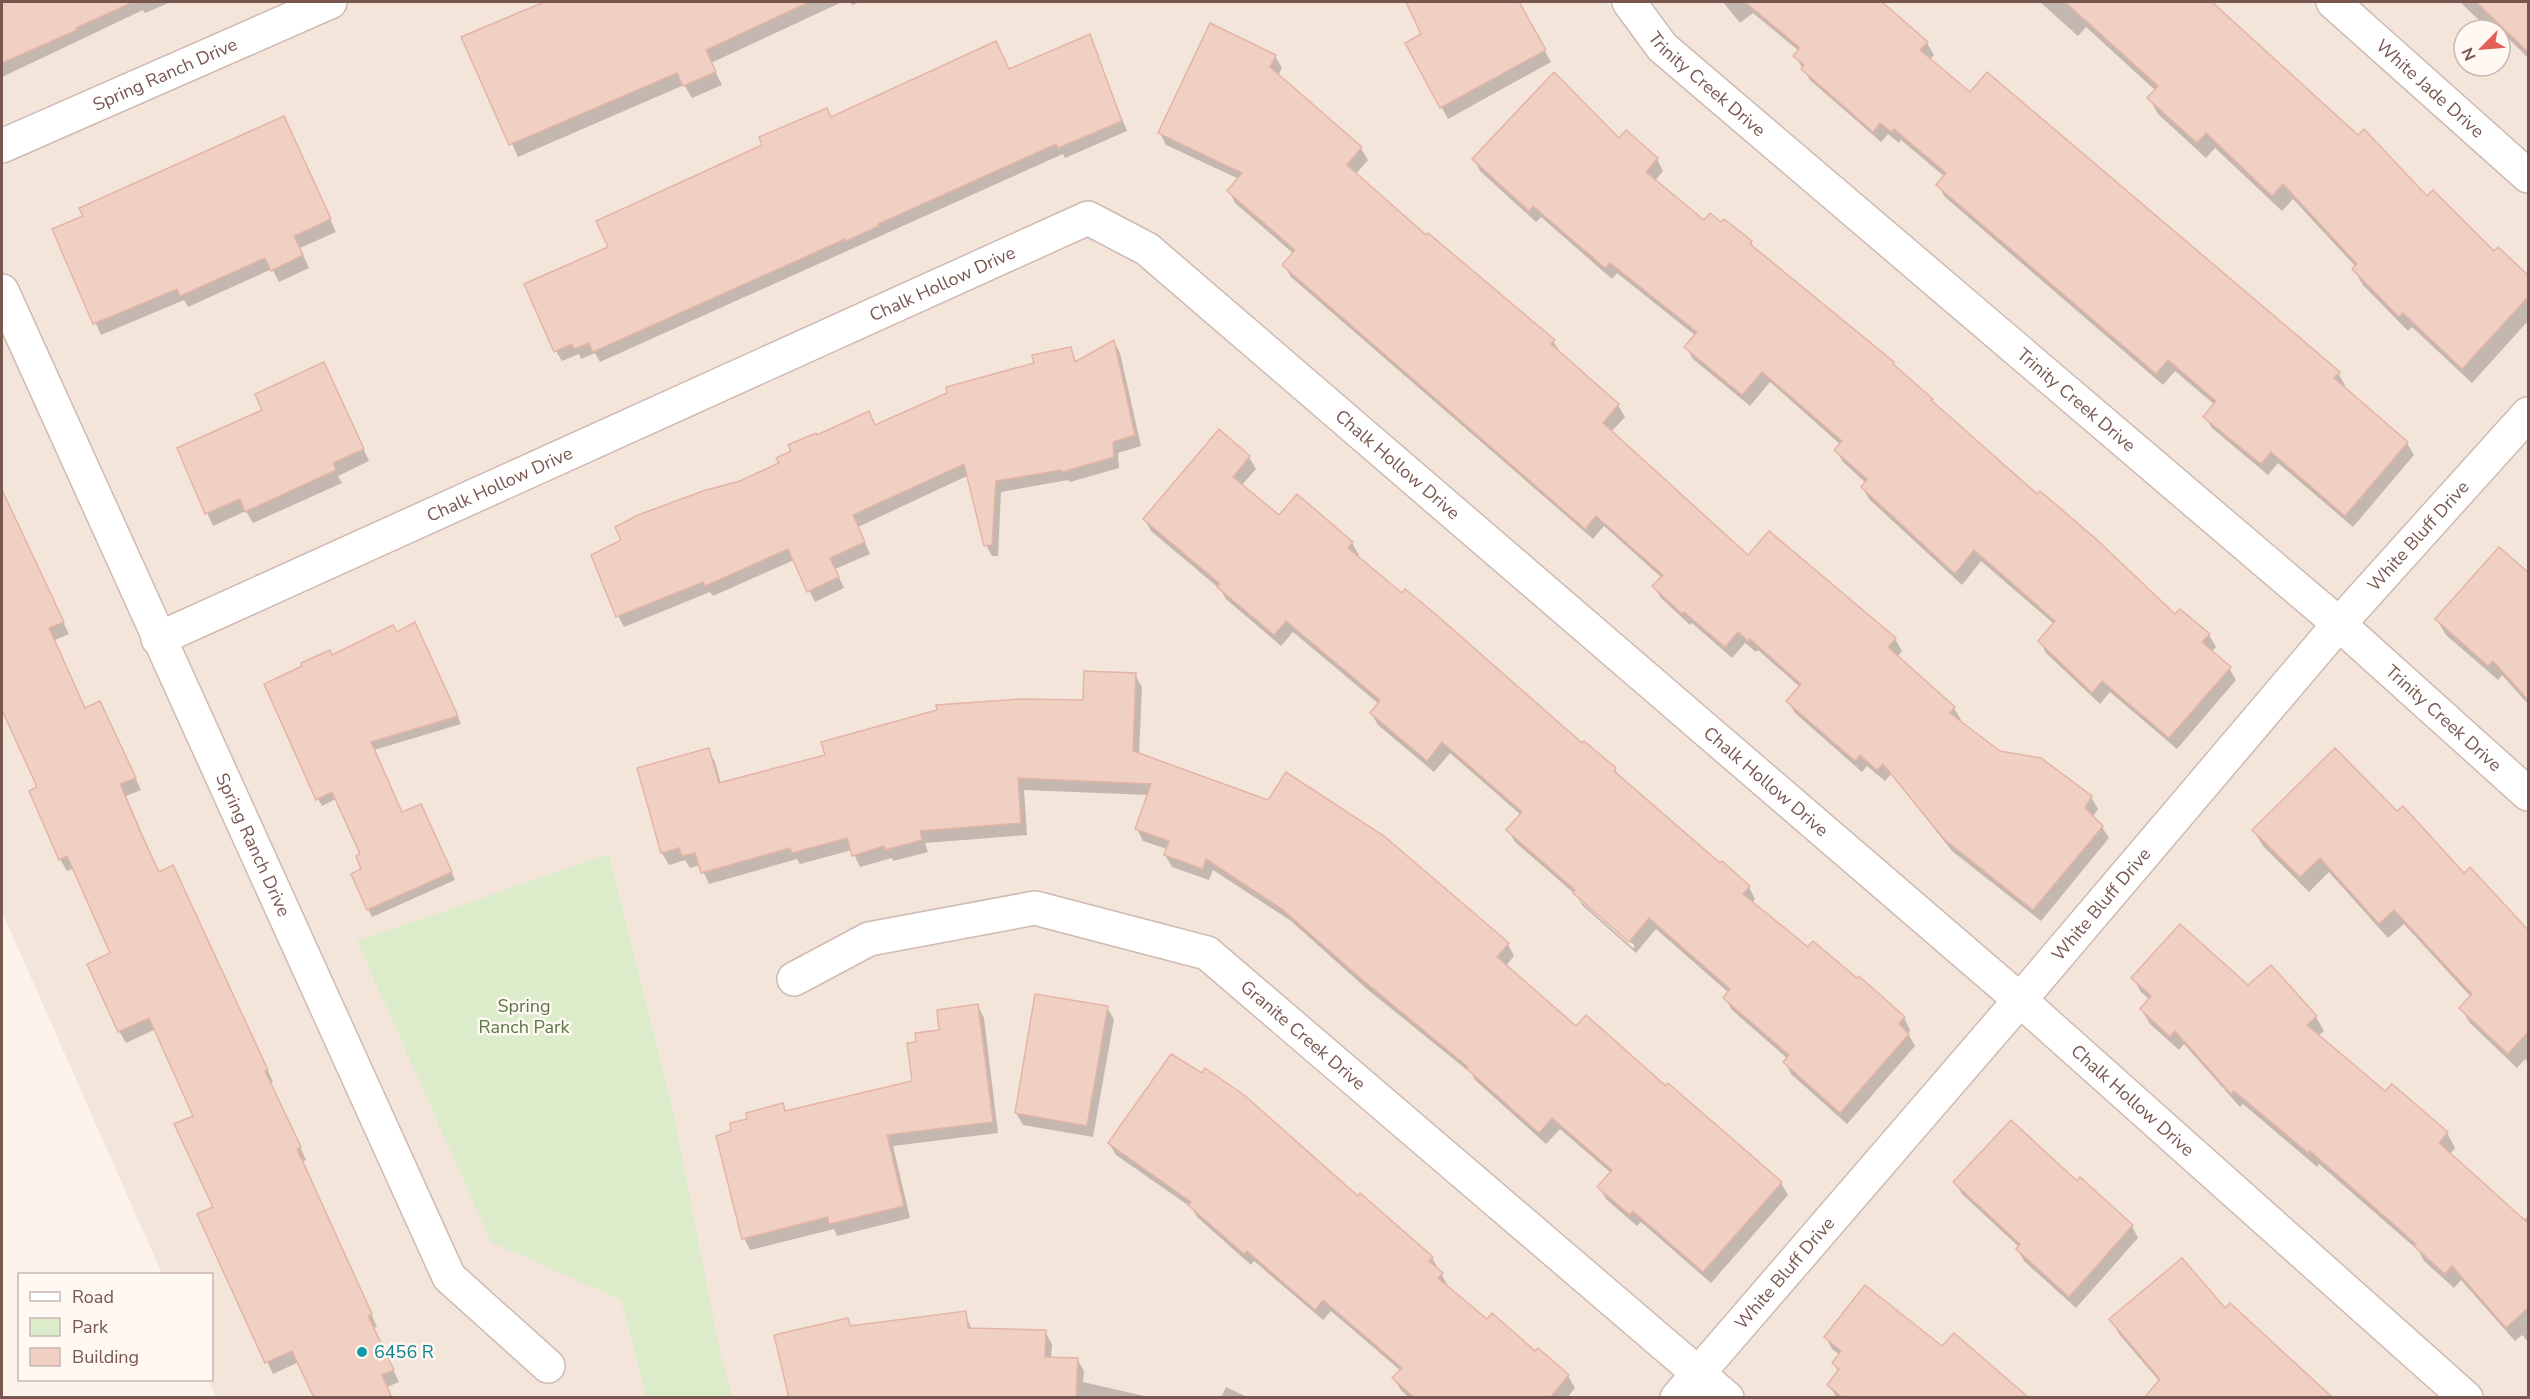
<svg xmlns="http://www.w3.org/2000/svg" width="2530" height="1399" viewBox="0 0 2530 1399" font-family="'Nunito Sans',sans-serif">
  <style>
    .residential { fill: #f4e5db; fill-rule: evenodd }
    .green { fill: #dcebca }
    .shadow { fill: #0003; fill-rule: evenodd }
    .building { fill: #f1d0c4; stroke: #e4b4a5; stroke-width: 1.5 }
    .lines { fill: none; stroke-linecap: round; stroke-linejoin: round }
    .minor-casing { stroke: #cfbab1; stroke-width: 36 }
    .minor { stroke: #fff; stroke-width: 33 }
    .culture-dot { fill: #0f9aa8; stroke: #fff8f3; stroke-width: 2 }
    .labels { text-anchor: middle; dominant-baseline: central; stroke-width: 5; stroke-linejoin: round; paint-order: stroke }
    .street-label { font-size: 18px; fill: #78574e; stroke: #fff8f3 }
    .park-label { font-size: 18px; fill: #5a7843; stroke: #fff8f3 }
    .culture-label { font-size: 18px; fill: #0d838f; stroke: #fff8f3; text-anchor: start }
  </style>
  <rect width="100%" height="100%" fill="#fcf4ec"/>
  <path class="residential" d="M 2,2 L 2528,2 L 2528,1397 L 216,1397 L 208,1380 L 212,1380 L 212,1274 L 162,1274 L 2,912 ZM 2464,30 L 2500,30 L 2500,66 L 2464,66 Z"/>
  <polygon class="green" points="609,854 671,1101 720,1352 732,1397 646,1397 621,1300 491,1242 357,941"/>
  <g class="shadow">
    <polygon points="2,2 171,2 145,13 143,10 2,77"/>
    <polygon points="548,2 842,2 711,63 722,85 692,98 684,85 518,157 463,38"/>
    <polygon points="850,2 861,2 852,5"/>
    <polygon points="1408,2 1517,2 1551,62 1448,119 1407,44 1423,35"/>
    <polygon points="1723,2 1880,2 1927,43 1934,55 1929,60 1970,94 2338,373 2345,385 2343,388 2407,443 2414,455 2353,527 2278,463 2268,475 2212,428 2205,417 2215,405 2175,371 2163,385 1945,197 1938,185 1945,177 1901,140 1899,143 1888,134 1881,142 1810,80 1795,56 1799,51 1753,13 1740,23"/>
    <polygon points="2040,2 2204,2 2222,17 2224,14 2427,198 2494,253 2528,278 2528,321 2472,383 2412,327 2408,331 2363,285 2354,270 2356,267 2293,199 2282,211 2215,148 2206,158 2158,114 2149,98 2156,91 2086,27 2078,36"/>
    <polygon points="2460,2 2528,2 2528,58 2492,22 2487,28"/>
    <polygon points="1089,36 1127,131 1065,158 1063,154 600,362 595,353 581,359 579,354 562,361 556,351 610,248 764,145 827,110 832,118 996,43 1009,70"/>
    <polygon points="1275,56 1282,68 1278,76 1361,148 1368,160 1355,175 1426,237 1553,341 1560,352 1618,405 1625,417 1611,432 1666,480 1671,489 1749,557 1769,533 1895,639 1902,651 1897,657 1954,708 1961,720 1959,722 2000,753 2091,797 2098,809 2093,817 2102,827 2109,838 2041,921 1952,851 1891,774 1885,781 1867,766 1862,772 1795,713 1788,701 1800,687 1758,650 1756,652 1745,643 1732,658 1692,623 1690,625 1661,598 1654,587 1662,578 1604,526 1593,539 1291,277 1284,265 1294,254 1235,203 1229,191 1239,179 1166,145 1160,133"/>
    <polygon points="284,118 336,232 300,248 309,268 279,282 272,269 188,307 184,300 101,335 54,230"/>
    <polygon points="1619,140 1657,159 1663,171 1655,181 1704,222 1751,242 1756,251 1893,363 1931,400 1935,406 2176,616 2209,635 2216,647 2211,652 2229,668 2236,680 2177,749 2110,692 2100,704 2046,653 2040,641 2054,624 1981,561 1962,585 1869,499 1862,487 1866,483 1843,462 1836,450 1841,445 1770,382 1750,406 1693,359 1686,347 1696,336 1617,273 1612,279 1541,217 1536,222 1480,171 1474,159"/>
    <polygon points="1114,342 1120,353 1141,446 1118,453 1119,468 1070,482 1068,480 1001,492 998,556 992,556 986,545 969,475 858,527 870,554 835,569 844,588 815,602 794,560 713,596 710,592 624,627 618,616 740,482 781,463 816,437 876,426 1070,349 1077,363"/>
    <polygon points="330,376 369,461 338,476 342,483 253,523 246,511 213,526 179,449 264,411"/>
    <path d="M 1249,457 L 1256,469 L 1241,486 L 1279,517 L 1352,543 L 1359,555 L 1356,557 L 1615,769 L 1620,778 L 1721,866 L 1749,887 L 1755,899 L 1752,903 L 1808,949 L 1904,1018 L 1910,1030 L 1908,1034 L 1915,1046 L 1847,1124 L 1791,1074 L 1785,1062 L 1788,1059 L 1732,1010 L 1725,998 L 1729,993 L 1656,929 L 1636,953 L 1582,905 L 1576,895 L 1515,842 L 1508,830 L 1521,815 L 1450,753 L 1434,772 L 1378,725 L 1371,713 L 1379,704 L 1293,632 L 1281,646 L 1226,599 L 1220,589 L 1151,531 L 1145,520 ZM 1576,894 L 1635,946 L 1633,948 L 1580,901 Z"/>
    <polygon points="22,537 69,634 55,640 85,709 100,703 141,790 126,796 159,873 173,867 179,879 273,1082 270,1083 306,1160 303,1161 377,1327 373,1328 399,1382 387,1387 392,1398 316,1398 299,1362 273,1374 199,1214 215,1207 195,1117 156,1029 126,1043 119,1031 112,954 74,868 67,871 60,859 39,788 2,706 2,546"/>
    <polygon points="2528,575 2528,704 2502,675 2498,680 2446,635 2437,620"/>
    <polygon points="418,631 461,724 374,750 403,814 425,813 455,880 372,917 368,909 362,854 336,799 322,806 318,799 332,656 396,633"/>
    <polygon points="1135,675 1142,687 1139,755 1508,944 1514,956 1505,967 1576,1029 1666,1088 1781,1183 1788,1195 1711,1283 1641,1222 1637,1226 1606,1199 1599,1187 1611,1173 1560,1129 1546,1144 1475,1080 1472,1074 1367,989 1291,921 1213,870 1209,880 1172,867 1165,855 1167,849 1143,841 1137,829 1149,795 1024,790 1027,835 925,843 928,852 893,861 892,858 860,867 852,850 800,864 797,859 709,884 700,865 690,868 685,860 669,865 662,853 639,769 708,750 715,762 721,784 1084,702"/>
    <polygon points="2397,813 2528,933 2528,1063 2525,1059 2517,1068 2470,1023 2461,1008 2471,997 2404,924 2388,938 2329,872 2309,892 2263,846 2254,831"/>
    <polygon points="2133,978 2248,987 2316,1017 2324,1031 2318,1036 2386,1093 2447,1133 2455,1148 2450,1154 2523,1221 2528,1216 2528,1342 2522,1335 2515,1341 2461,1280 2454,1288 2424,1261 2419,1251 2319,1164 2317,1167 2243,1104 2240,1107 2184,1044 2179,1050 2150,1024 2141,1009 2150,1000 2141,992"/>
    <polygon points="978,1006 984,1018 998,1133 893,1146 910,1218 837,1236 834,1229 750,1250 744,1238 733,1133 749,1120 783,1105 787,1112 913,1082 918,1043 940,1031"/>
    <polygon points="1107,1008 1114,1019 1093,1137 1023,1125 1016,1113"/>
    <polygon points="1109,1143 1358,1198 1432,1258 1448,1286 1447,1287 1487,1321 1536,1353 1538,1350 1568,1376 1575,1388 1567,1398 1409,1398 1401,1390 1394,1379 1401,1371 1331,1311 1323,1320 1254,1261 1251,1265 1197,1217 1192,1208 1116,1155"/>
    <polygon points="1955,1182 2077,1183 2132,1226 2138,1238 2076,1308 2024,1261 2018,1250 2019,1247 1962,1194"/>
    <polygon points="2225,1310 2301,1370 2302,1369 2334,1398 2160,1398 2160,1382 2119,1334 2111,1319"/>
    <polygon points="965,1313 972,1330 1045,1332 1052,1344 1051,1358 1077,1359 1084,1371 1083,1382 1153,1398 791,1398 847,1320 852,1328"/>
    <polygon points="1826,1337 1943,1348 2028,1398 1837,1398 1829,1385 1839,1372 1833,1364 1840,1355 1832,1349"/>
    <polygon points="1226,1387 1249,1398 1221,1398"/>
  </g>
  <g class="building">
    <polygon points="2,2 133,2 76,28 77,30 2,63"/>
    <polygon points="544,2 809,2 706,50 716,72 683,86 677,73 509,145 461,37"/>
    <polygon points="1406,2 1519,2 1546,50 1440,108 1405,43 1421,34"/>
    <polygon points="1745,2 1882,2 1928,42 1920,50 1970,92 1987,72 2340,372 2334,378 2408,442 2345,516 2271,452 2261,464 2203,417 2216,401 2168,360 2156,374 1936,185 1946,173 1894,129 1891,132 1880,123 1873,132 1801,69 1804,65 1793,56 1800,48"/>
    <polygon points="2065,2 2212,2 2358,135 2364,129 2427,196 2433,190 2494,251 2498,247 2529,276 2529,296 2462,369 2403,313 2399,317 2352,269 2357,264 2283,184 2272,196 2206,133 2197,143 2147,98 2158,86"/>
    <polygon points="2476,2 2529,2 2529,53"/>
    <polygon points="1210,23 1276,55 1270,67 1362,147 1347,165 1426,235 1428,233 1555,340 1551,344 1619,404 1603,423 1748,555 1769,531 1896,638 1888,647 1955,707 1950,713 2000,751 2041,758 2092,796 2085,808 2103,826 2033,910 1944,839 1883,764 1877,770 1860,755 1855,761 1786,701 1801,684 1750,639 1748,641 1738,632 1725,647 1684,612 1682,614 1652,586 1663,575 1596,516 1585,529 1282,265 1295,250 1227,191 1242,173 1158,133"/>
    <polygon points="1090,34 1122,121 1058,148 1056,144 878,224 879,226 846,241 845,239 593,352 589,343 574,349 572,344 554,352 524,284 608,247 596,221 762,145 759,137 827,108 831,117 996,41 1009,69"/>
    <polygon points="1554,72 1619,138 1626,130 1658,158 1646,172 1704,220 1710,213 1721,222 1724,219 1752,241 1750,244 1894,362 1893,364 1933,399 1931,400 2037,494 2040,491 2096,539 2175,614 2180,609 2210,634 2202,642 2231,667 2169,738 2102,681 2092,693 2038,641 2055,621 1974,550 1955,574 1861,487 1867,479 1834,450 1842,441 1762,372 1742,395 1684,347 1697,332 1610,263 1605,268 1533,206 1529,211 1472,159"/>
    <polygon points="284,116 331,219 294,236 303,255 271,271 265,258 180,296 177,289 93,324 52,229 83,216 79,208"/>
    <polygon points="1114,340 1135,435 1113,442 1114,457 1062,472 1061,470 996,481 992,545 984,546 964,464 853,515 865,542 830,558 839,577 807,592 788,549 705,586 703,582 616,617 591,555 621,540 615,527 638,515 703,491 740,481 779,463 776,458 791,451 788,445 816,433 817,435 869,411 875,425 947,393 946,387 1034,363 1032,355 1071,347 1075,362"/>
    <polygon points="324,362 364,449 333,463 336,470 245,512 240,499 205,514 177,448 262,410 255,394"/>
    <polygon points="1219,429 1250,456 1233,477 1279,515 1297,494 1353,542 1348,548 1402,593 1405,589 1433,612 1582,743 1584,741 1616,768 1614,771 1720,863 1722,861 1750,886 1743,894 1808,947 1813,941 1857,978 1859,976 1905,1017 1899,1024 1909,1034 1840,1113 1783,1062 1789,1055 1723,998 1730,989 1649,918 1629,942 1573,893 1575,890 1506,830 1522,812 1442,742 1427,761 1370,713 1380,700 1286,621 1274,635 1217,587 1220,584 1143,519"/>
    <polygon points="2,490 64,622 49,628 85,708 100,701 136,778 120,784 144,840 159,872 173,865 268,1070 265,1071 301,1147 297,1149 372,1314 368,1316 394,1370 382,1375 392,1398 314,1398 292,1351 265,1363 197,1214 213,1207 174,1124 193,1116 149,1018 118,1032 87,964 110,953 67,856 59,860 29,791 37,787 2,710"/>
    <polygon points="2499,547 2529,573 2529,701 2493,661 2488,666 2435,619"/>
    <polygon points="415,622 458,716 371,742 402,812 421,804 452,872 367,910 351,874 361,869 356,856 360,854 332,792 316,800 264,684 302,666 301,663 330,650 332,655 393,625 397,632"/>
    <polygon points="1084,671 1136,673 1133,751 1268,800 1286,772 1384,836 1509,943 1497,957 1576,1026 1586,1015 1666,1086 1668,1083 1782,1182 1703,1272 1633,1211 1630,1215 1597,1187 1612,1170 1552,1118 1539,1133 1466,1068 1468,1067 1359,977 1282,909 1206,859 1203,869 1164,855 1169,841 1135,829 1151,784 1018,778 1021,823 920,831 922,840 885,850 884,846 852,856 847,838 792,853 790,848 701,873 695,853 682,856 679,848 661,853 637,768 709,748 719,783 825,755 821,742 937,710 936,705 1022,699 1083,700"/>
    <polygon points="2335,748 2397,811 2403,806 2464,873 2470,867 2529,931 2529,1031 2508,1054 2459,1008 2472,994 2394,910 2379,924 2320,858 2300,877 2252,830"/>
    <polygon points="2180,924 2248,985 2271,965 2317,1016 2307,1025 2385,1091 2392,1084 2448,1132 2439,1143 2529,1224 2529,1307 2506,1328 2452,1266 2445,1274 2414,1246 2416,1244 2310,1151 2308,1153 2234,1091 2231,1094 2175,1031 2170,1037 2140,1009 2151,996 2131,978"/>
    <polygon points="1035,994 1108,1006 1087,1126 1015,1113"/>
    <polygon points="978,1004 993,1122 887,1135 904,1206 829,1224 828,1217 742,1239 716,1136 731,1131 730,1123 747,1119 746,1113 783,1103 785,1111 912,1081 907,1043 916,1042 915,1033 939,1030 937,1010"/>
    <polygon points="1171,1054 1202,1073 1205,1068 1244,1095 1358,1196 1360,1193 1433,1257 1429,1261 1443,1273 1438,1278 1487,1319 1492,1313 1535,1351 1538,1348 1569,1375 1550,1398 1415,1398 1392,1378 1402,1368 1323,1300 1315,1310 1247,1251 1244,1254 1188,1205 1191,1202 1108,1143"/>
    <polygon points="2011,1120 2077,1181 2080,1177 2133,1225 2069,1297 2016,1249 2020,1244 1953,1182"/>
    <polygon points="2182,1258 2225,1308 2230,1303 2333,1398 2144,1398 2160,1379 2109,1319"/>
    <polygon points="1865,1285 1942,1346 1954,1333 2029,1398 1843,1398 1827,1385 1839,1369 1832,1363 1841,1351 1824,1337"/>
    <polygon points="966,1311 968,1328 1046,1330 1045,1357 1078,1358 1076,1398 789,1398 774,1335 848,1318 850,1326"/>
  </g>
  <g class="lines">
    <defs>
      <g id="minor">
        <path id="s1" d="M 1629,2 L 1662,47 L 2339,624 L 2528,794"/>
        <path id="s2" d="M 2333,2 L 2528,176"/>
        <path id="s3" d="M 2,146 L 330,2"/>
        <path id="s4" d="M 2,291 L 449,1277 L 548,1366"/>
        <path id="s5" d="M 158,639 L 1088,218 L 1147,249 L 2020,1000 L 2466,1398"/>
        <path id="s6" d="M 794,979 L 869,939 L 1035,908 L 1207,953 L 1727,1398"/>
        <path id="s7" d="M 1677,1398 L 2020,1000 L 2339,624 L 2528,414"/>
      </g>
    </defs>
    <use href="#minor" class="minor-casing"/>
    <use href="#minor" class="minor"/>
  </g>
  <circle class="culture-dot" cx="362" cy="1352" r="6"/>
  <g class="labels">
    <g class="street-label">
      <text stroke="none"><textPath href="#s3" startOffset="178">Spring Ranch Drive</textPath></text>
      <text stroke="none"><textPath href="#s1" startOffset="114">Trinity Creek Drive</textPath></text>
      <text stroke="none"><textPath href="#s2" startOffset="130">White Jade Drive</textPath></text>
      <text stroke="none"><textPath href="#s5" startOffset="861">Chalk Hollow Drive</textPath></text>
      <text stroke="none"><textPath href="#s1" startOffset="600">Trinity Creek Drive</textPath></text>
      <text stroke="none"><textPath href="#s5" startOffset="1418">Chalk Hollow Drive</textPath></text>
      <text stroke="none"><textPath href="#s5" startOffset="375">Chalk Hollow Drive</textPath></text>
      <text stroke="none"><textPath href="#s7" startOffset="1137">White Bluff Drive</textPath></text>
      <text stroke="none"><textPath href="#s1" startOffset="1086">Trinity Creek Drive</textPath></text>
      <text stroke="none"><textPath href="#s5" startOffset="1904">Chalk Hollow Drive</textPath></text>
      <text stroke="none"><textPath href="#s4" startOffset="608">Spring Ranch Drive</textPath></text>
      <text stroke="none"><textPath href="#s7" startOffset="651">White Bluff Drive</textPath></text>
      <text stroke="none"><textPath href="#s6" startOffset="558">Granite Creek Drive</textPath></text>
      <text stroke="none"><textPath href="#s5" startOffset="2390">Chalk Hollow Drive</textPath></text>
      <text stroke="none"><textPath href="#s7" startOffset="165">White Bluff Drive</textPath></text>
    </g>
    <g class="park-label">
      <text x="524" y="1006">Spring<tspan x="524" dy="21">Ranch Park</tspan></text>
    </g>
    <g class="culture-label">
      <text x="374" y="1352">6456 R</text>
    </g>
  </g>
  <rect width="2530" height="1399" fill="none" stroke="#78574e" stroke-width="6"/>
  <rect x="18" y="1273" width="195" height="108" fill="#fff8f3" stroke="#c9b8b1" stroke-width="1.5"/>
  <rect x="30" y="1292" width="30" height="9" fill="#ffffff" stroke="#c9b8b1" stroke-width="1.5"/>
  <text x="72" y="1303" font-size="18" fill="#78574e">Road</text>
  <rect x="30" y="1318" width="30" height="18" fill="#dcebca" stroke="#c9b8b1" stroke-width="1.5"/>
  <text x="72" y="1333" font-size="18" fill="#78574e">Park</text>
  <rect x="30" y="1348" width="30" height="18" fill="#f1d0c4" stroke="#c9b8b1" stroke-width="1.5"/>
  <text x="72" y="1363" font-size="18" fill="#78574e">Building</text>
  <g transform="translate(2482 48) rotate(245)"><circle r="28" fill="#fff8f3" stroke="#c9b8b1" stroke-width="1.5"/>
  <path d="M0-4.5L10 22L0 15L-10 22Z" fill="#e26156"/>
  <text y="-9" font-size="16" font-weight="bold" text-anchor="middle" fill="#78574e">N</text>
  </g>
</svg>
